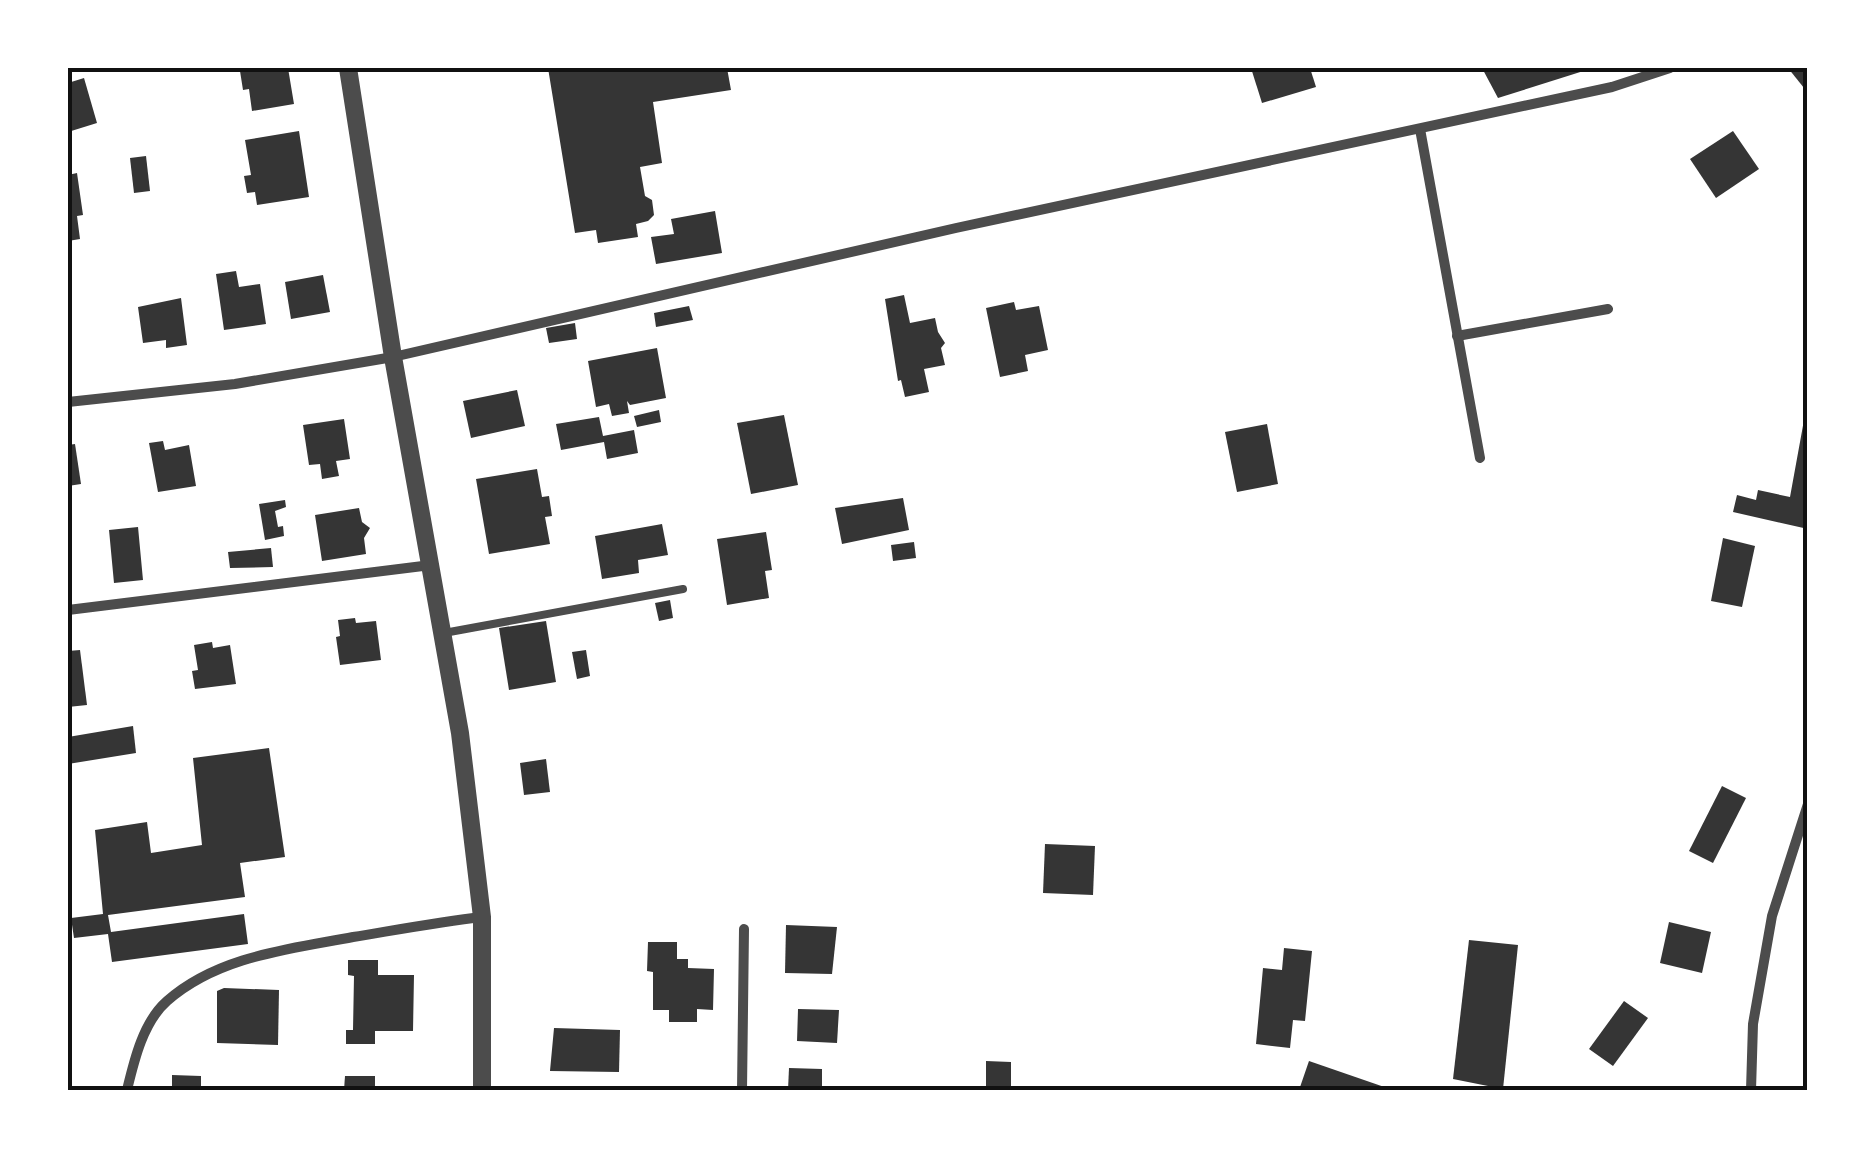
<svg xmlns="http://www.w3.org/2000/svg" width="1875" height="1158" viewBox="0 0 1875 1158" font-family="Jost,sans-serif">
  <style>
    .building { fill: #353535 }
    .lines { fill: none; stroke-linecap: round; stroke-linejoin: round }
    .service { stroke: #4c4c4c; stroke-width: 8 }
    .minor { stroke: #4c4c4c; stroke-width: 10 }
    .tertiary { stroke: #4c4c4c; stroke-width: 18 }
    .neatline { fill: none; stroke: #111; stroke-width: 4 }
  </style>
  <rect width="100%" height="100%" fill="#fff"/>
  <g class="building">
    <polygon points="247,68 288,68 294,104 252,111 249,89 243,90 240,71"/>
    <polygon points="548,68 727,68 731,90 653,102 662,163 640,167 645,196 652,200 654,215 648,221 636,224 638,237 598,243 596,230 575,233"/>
    <polygon points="1251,68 1310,68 1316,87 1262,103"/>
    <polygon points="1482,68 1593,68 1498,98"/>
    <polygon points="1788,68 1808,68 1808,93"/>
    <polygon points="84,78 97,123 68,132 68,83"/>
    <polygon points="299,131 309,197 257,205 255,192 247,193 244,176 251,175 245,140"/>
    <polygon points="1733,131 1759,169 1716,198 1690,159"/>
    <polygon points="146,156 150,191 134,193 130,158"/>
    <polygon points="77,173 83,215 77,216 80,239 68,241 68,175"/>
    <polygon points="715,211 722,253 656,264 651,237 674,234 671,219"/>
    <polygon points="236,271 239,287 260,284 266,324 224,330 216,274"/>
    <polygon points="323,275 330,312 291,319 285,282"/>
    <polygon points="904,295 910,323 935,318 938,332 945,343 941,348 945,365 924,369 929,392 905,397 901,380 898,381 885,299"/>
    <polygon points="181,298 187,345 166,348 166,340 143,343 138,307"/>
    <polygon points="1014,302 1016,310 1039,306 1048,350 1025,355 1028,371 1000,377 986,308"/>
    <polygon points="689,306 693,320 656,327 654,313"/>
    <polygon points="575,323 577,339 549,343 546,328"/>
    <polygon points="657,348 666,398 630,405 627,401 629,413 612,416 609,404 596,407 588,361"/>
    <polygon points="517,390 525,426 471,438 463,401"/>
    <polygon points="1806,409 1808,529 1733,512 1737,495 1756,500 1758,490 1790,497"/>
    <polygon points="659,410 661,422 637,427 634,416"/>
    <polygon points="784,415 798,485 751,494 737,423"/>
    <polygon points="599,417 603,436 634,430 638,453 607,459 604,442 561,450 556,424"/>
    <polygon points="344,419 350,459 336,461 339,476 322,479 320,464 309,465 303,425"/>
    <polygon points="1267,424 1278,484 1237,492 1225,432"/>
    <polygon points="163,441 165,450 189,445 196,486 158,492 149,443"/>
    <polygon points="75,444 81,484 68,486 68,445"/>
    <polygon points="537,469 542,497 549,496 552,516 545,517 550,544 489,554 476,479"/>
    <polygon points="903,498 909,530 842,544 835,508"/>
    <polygon points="285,500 286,507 275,511 278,527 283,526 284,536 265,540 259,504"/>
    <polygon points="359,508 362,522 370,528 364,538 366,554 322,561 315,515"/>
    <polygon points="662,524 668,555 638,560 639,573 602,579 595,536"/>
    <polygon points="138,527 143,580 114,583 109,530"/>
    <polygon points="766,532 772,570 765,571 769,598 727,605 717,539"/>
    <polygon points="1723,538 1755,546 1742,607 1711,601"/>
    <polygon points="914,542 916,558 893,561 891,545"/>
    <polygon points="271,548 273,567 230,568 228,552"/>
    <polygon points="670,600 673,618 659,621 655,603"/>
    <polygon points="355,618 356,623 376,621 381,660 340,665 336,637 340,636 338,620"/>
    <polygon points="546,621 556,682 509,690 499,628"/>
    <polygon points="212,642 213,648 230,645 236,684 195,689 192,671 198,670 194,645"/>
    <polygon points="80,650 87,705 68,707 68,651"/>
    <polygon points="586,650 590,676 577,679 572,652"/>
    <polygon points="133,726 136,753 68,764 68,737"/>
    <polygon points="269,748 285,857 240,863 245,897 108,915 111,932 244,914 248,944 112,962 108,934 74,938 71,918 103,914 95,830 147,822 151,853 202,845 193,758"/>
    <polygon points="546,759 550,792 524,795 520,763"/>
    <polygon points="1722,786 1746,798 1713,863 1689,851"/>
    <polygon points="1045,844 1095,846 1093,895 1043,893"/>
    <polygon points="1669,922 1711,932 1702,973 1660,963"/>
    <polygon points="786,925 837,927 832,974 785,973"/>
    <polygon points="1469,940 1518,945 1503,1089 1453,1079"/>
    <polygon points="648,942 677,942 677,959 688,959 688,968 714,969 713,1010 697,1009 697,1022 669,1022 669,1010 653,1010 653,972 647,971"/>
    <polygon points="1284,948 1312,951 1305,1021 1293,1020 1290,1048 1256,1044 1263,968 1282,970"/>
    <polygon points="348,960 378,960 378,975 414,975 413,1031 375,1031 375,1044 346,1044 346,1030 353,1030 354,976 348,975"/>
    <polygon points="224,988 279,990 278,1045 217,1043 217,991"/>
    <polygon points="1624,1001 1648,1018 1613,1066 1589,1049"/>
    <polygon points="798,1009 839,1010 837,1043 797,1041"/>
    <polygon points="554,1028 620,1030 619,1072 550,1071"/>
    <polygon points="986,1061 1011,1062 1011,1090 986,1090"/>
    <polygon points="1309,1061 1393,1090 1299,1090"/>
    <polygon points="789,1068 822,1069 822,1090 788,1090"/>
    <polygon points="172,1075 201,1076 201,1090 172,1088"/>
    <polygon points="345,1076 375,1076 375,1090 344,1090"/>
  </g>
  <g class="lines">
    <polyline class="service" points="444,633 683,589"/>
    <g class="minor">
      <polyline points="1420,129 1480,458"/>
      <polyline points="1457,336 1608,309"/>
      <polyline points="68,402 235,384 393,357 956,228 1612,87 1670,68"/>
      <polyline points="68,610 431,565"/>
      <path d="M 127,1090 C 134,1061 143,1022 167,1001 C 218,956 290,949 353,937 C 396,930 439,922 482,917"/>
      <polyline points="742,1090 744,929"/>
      <polyline points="1751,1090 1753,1024 1772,916 1808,804"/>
    </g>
    <polyline class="tertiary" points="348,68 393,357 460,733 482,917 482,1090"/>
  </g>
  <rect width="1875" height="1158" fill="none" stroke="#ffffff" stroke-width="140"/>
  <rect x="70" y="70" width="1735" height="1018" class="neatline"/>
</svg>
